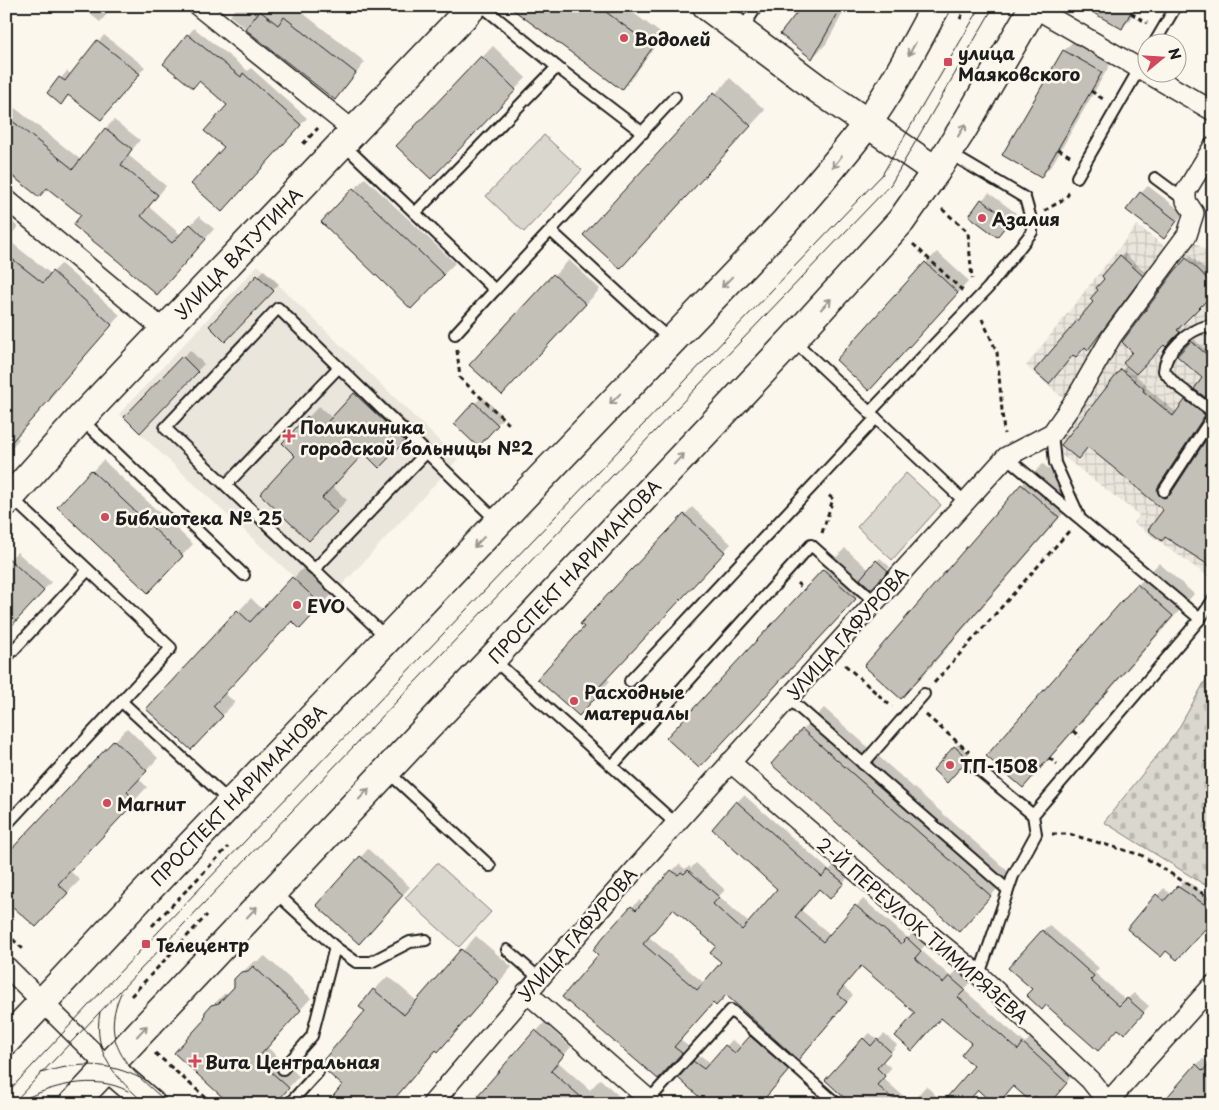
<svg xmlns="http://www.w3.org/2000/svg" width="1219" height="1110" viewBox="0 0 1219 1110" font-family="'Playpen Sans',sans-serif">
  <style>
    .built { fill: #eae6dc }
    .industrial { fill: url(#industrial-grid) }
    .cemetery { fill: url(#cemetery-stones); stroke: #7b7a75 }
    .park { fill: #dad7ce; stroke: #7b7a75 }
    .shadow { fill: #0003; fill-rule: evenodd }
    .building { fill: #c3c0b8; stroke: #1c1c1c; fill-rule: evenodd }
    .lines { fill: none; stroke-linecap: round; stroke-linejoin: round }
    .lane-casing { stroke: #1c1c1c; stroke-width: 14 }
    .street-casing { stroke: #1c1c1c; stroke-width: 22 }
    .secondary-casing { stroke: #1c1c1c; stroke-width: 31 }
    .primary-casing { stroke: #1c1c1c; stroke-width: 31 }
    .path { stroke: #1c1c1c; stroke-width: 3; stroke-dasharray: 5 4; stroke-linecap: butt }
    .lane { stroke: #fbf7ec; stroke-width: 10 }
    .street { stroke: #fbf7ec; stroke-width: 19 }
    .secondary { stroke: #fbf7ec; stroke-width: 28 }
    .primary { stroke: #fbf7ec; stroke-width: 28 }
    .tram { stroke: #1c1c1c; stroke-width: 1 }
    .oneway { stroke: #97948e }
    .poi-dot { fill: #d1495b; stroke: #fbf7ec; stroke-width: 2 }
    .labels { text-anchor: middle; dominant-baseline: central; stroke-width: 5; stroke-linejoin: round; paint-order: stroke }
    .poi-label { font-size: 18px; font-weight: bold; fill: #1c1c1c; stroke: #fbf7ec; text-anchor: start }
    .street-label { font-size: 18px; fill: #1c1c1c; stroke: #fbf7ec }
  </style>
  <defs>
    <pattern id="industrial-grid" width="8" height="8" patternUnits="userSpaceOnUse" patternTransform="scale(1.25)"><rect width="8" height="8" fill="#eae6dc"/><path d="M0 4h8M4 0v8" fill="none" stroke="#c8c5bc"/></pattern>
    <pattern id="cemetery-stones" width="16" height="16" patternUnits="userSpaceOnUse" patternTransform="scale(1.25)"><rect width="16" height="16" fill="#dad7ce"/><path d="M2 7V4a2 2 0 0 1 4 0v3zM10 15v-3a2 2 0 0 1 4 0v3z" fill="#bab8b0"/></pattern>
  </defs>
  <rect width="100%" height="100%" fill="#fbf7ec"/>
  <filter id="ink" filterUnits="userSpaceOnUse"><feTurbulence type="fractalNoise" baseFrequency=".02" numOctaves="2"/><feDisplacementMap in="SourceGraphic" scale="10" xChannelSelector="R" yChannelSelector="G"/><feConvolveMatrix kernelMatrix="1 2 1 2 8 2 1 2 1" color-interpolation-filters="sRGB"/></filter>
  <g filter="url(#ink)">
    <polygon class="built" points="258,265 458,459 324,605 119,414"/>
    <polygon class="industrial" points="1137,225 1180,258 1195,242 1213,256 1213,580 1134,523 1139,515 1051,447 1080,413 1026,366"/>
    <polygon class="cemetery" points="1213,667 1213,890 1104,822 1177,731"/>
    <g class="park">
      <polygon points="544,135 582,170 524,232 486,196"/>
      <polygon points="906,473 941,505 892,560 857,527"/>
      <polygon points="437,863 491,912 459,947 405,898"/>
    </g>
    <g class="shadow">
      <polygon points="80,6 114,6 100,22"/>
      <polygon points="237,6 294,6 365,62 345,88 335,99 230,16"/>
      <polygon points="526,6 624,6 663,35 633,77 622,88"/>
      <polygon points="788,6 847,6 826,44 812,58 798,12"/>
      <polygon points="1093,6 1137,6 1129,21 1121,28"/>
      <polygon points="194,28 248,71 251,68 307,118 229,204 226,147 228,104 188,35"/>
      <polygon points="104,35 145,67 124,92 69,95 61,103 49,93 67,71 72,75"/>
      <polygon points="1075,39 1112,61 1052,165 1041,176 1064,51"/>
      <polygon points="493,46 526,78 442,166 398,146"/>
      <polygon points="730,78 765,110 635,253 584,235"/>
      <polygon points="6,101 81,160 106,128 114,120 140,140 128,155 166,186 149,207 181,235 199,216 214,229 165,285 83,215 48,187 39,196 6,170"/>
      <polygon points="365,178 455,263 411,308 322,222"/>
      <polygon points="1148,186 1184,213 1164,237 1141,193"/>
      <polygon points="989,193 1016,213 997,235 982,200"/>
      <polygon points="6,217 18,227 7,239 51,274 61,264 120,315 57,387 59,388 16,436 19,439 6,454"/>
      <polygon points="937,252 969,281 880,378 926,263"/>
      <polygon points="1124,253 1145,272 1091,345 1095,302"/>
      <polygon points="1190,256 1213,276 1213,293 1179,326 1182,328 1169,342 1164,344 1126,367 1147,385 1146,387 1177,413 1190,398 1208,411 1161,483 1161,491 1167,495 1170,495 1213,430 1164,509 1088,446 1063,445 1127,365 1175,272"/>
      <polygon points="569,260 600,289 517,379 471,365"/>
      <polygon points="264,270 279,284 225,340 211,326"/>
      <polygon points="1194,340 1213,355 1213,402 1204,378 1178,356"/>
      <polygon points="190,350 204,364 140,431 125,417"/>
      <polygon points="366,383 414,429 390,455 364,451 332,486 347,500 320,528 297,456 284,443 319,406 332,418"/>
      <polygon points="482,396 504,417 478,445 456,424"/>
      <polygon points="103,460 193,544 159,580 59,507"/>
      <polygon points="1043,464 1079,495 923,676 901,698 865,666 1022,485"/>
      <polygon points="692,507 731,544 606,678 610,681 586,707 585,627 582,624"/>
      <polygon points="845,548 869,570 880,558 890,567 871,588 868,585 720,745 668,738"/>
      <polygon points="17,552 51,582 6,631 6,563"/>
      <polygon points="1159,563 1194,594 1044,765 1023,787 1138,585"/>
      <polygon points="305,566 334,592 313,614 292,620 224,693 235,702 203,736 147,708 251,598 263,610"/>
      <polygon points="824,708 1011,874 959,930 803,730"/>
      <polygon points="127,728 158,758 139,779 147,787 70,871 80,880 36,925 115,741"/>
      <polygon points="958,744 970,755 946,781 955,747"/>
      <path d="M 744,795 L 829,870 L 836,864 L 850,875 L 837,890 L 819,888 L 801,910 L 831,935 L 863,899 L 908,938 L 914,932 L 927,943 L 921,950 L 951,977 L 957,970 L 971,982 L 964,990 L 1025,1043 L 1031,1037 L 1073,1075 L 1054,1097 L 1035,1094 L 975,1066 L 973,1043 L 942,1016 L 917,1013 L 862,964 L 843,986 L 853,995 L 805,1051 L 727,993 L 714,1002 L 680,1040 L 688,1046 L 665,1071 L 600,954 L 605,937 L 639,900 L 643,903 L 679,864 L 685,869 L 689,866 L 691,868 L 696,863 L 725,890 L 719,896 L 750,924 L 779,889 L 737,802 ZM 674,908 L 718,946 L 722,962 L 704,983 L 649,937 Z"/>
      <polygon points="368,849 410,887 366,935 317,905"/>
      <polygon points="1185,880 1213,899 1213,934 1205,928 1166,949 1128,929 1164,888 1171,895"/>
      <polygon points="1049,925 1099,968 1095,973 1126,1000 1134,993 1149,1006 1131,1026 1119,1027 1033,988 1042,931"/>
      <polygon points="476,936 512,967 452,1037 437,1050 390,1104 344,1085 374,990 388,976 418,1002"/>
      <polygon points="265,956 311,998 267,1047 299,1076 274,1104 206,1020 212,1006 224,994 230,993 235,987 242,973 253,962 260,960"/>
      <polygon points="544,1023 571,1047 558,1062 590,1090 600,1079 628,1104 471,1104"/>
      <polygon points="757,1031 794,1063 761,1102 764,1104 709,1104 694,1062 701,1056 711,1063 732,1040 742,1047"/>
      <polygon points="870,1033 878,1040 884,1034 897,1045 883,1061 891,1068 883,1078 911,1103 926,1086 945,1104 853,1104 863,1039"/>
      <polygon points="1203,1059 1210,1064 1213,1104 1196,1065"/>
    </g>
    <g class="building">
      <polygon points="508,6 598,6 653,47 622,90"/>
      <polygon points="802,6 842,6 812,59 780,34"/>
      <polygon points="1081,6 1134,6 1122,29"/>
      <polygon points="260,11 278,25 284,17 356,73 335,100 245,29"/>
      <polygon points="187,34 241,77 243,73 301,125 222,212 191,184 224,147 204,131 227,105 199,81 193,88 163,64"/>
      <polygon points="97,40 140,74 101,120 68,95 61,105 47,93 59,77 65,81"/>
      <polygon points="1063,50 1102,72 1041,178 1002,155"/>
      <polygon points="481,56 516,90 431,179 396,146"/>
      <polygon points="714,92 751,126 620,269 583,235"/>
      <polygon points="6,116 73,169 105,128 132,149 121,165 158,195 141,216 172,243 190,224 206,239 157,295 118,261 73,225 81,215 47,188 39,197 6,171"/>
      <polygon points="353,188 444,275 411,309 321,222"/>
      <polygon points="1140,192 1177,221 1164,239 1126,210"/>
      <polygon points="981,199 1010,221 997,237 969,216"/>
      <polygon points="6,254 43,283 52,271 112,325 50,396 51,398 6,448"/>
      <polygon points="1120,255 1143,276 1088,350 1085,347 1076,357 1073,355 1049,384 1034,371 1093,302 1090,299 1098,290 1096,288 1104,279 1102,276"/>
      <polygon points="1186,258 1201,272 1213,286 1213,294 1177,330 1180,332 1166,347 1164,345 1136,374 1123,363 1132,352 1122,342 1174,272"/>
      <polygon points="925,262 958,293 869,391 836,360"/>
      <polygon points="553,274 586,304 502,395 469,365"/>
      <polygon points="257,275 274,291 225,342 209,326"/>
      <polygon points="1191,341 1213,360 1213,403 1194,389 1202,378 1177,356"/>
      <polygon points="182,356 198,372 140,433 124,417"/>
      <polygon points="1121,369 1144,389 1143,391 1173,416 1185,400 1205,415 1158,487 1157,491 1160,496 1164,498 1170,495 1213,429 1213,568 1165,537 1162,541 1148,530 1163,510 1115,469 1088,447 1078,459 1061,445"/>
      <polygon points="354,393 405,441 379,468 364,453 322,498 337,512 309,541 260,494 295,456 282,443 307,416 321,429"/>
      <polygon points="474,402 498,425 478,447 454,424"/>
      <polygon points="91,470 183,556 148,593 57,507"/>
      <polygon points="1021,484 1059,517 901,699 864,666"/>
      <polygon points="684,514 725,552 600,686 603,689 579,716 537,679 584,627 580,624"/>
      <polygon points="6,556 44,591 6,632"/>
      <polygon points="876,560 888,571 871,589 860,579"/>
      <polygon points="823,569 856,599 699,768 666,738"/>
      <polygon points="292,577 322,605 300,629 292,621 213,706 223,716 191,750 146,709 237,610 250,622"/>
      <polygon points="1137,584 1173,616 1023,788 986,756"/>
      <polygon points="802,729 991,896 959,932 771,764"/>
      <polygon points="114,740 147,771 127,792 136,801 58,884 68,893 36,927 6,901 6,855"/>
      <polygon points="954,746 968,759 947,783 933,770"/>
      <path d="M 736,801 L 822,877 L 828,870 L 844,883 L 830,899 L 819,889 L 795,917 L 823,942 L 855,905 L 901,944 L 907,938 L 921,951 L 915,958 L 943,983 L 949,976 L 965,990 L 958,997 L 1018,1050 L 1023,1043 L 1067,1083 L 1049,1104 L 1044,1104 L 1035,1096 L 1030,1101 L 1013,1086 L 998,1104 L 993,1104 L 978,1090 L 966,1104 L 941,1104 L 974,1066 L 961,1055 L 971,1043 L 941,1018 L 912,1051 L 895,1036 L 915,1013 L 861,966 L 837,994 L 847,1002 L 798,1060 L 726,995 L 716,1006 L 713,1003 L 674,1047 L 682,1053 L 658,1079 L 562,997 L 598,955 L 593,950 L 604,936 L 631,906 L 636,910 L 671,870 L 678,875 L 681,872 L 684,874 L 688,870 L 719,897 L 713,904 L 742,930 L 777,889 L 712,829 ZM 673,909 L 716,946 L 710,953 L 721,962 L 697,990 L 643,944 Z"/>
      <polygon points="360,856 403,895 359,944 316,905"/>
      <polygon points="1177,886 1213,910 1213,936 1205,929 1177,960 1166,951 1161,957 1127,929 1156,894 1164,901"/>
      <polygon points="1042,930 1094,976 1090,980 1119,1006 1127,998 1144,1013 1125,1034 1118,1029 1098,1051 1046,1005 1042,1010 1026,995 1032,989 1008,968"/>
      <polygon points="461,949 499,982 438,1052 436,1050 390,1104 327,1104 342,1085 319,1065 365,1011 359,1007 373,989 404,1015"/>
      <polygon points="253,966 301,1010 257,1059 289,1088 275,1104 230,1104 174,1053 204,1020 205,1012 211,1005 219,1003 234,987 234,979 241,972 248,971"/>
      <polygon points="535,1030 564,1055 551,1071 589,1104 489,1104 478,1095"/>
      <polygon points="750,1036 789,1070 760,1104 707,1104 678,1078 693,1061 704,1069 725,1045 735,1053"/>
      <polygon points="863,1038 871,1046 877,1039 891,1052 877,1068 885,1076 877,1085 899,1104 851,1104 825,1080"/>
      <polygon points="1213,1059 1213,1104 1161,1104 1196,1064 1203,1071"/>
    </g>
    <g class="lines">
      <defs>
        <g id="lane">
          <polyline points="482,6 557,67 643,133"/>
          <polyline points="741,31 757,6"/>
          <polyline points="1155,42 1176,6"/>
          <polyline points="343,144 415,213 557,67"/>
          <polyline points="1077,177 1146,57"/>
          <polyline points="1155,178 1186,201"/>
          <polyline points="415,213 495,290 455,334"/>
          <polyline points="551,231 670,340"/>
          <polyline points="495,290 675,97"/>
          <path d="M 1213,331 L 1207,326 C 1188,330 1165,351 1164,371 L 1174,383 L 1213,412"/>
          <polyline points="793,340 965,502"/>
          <polyline points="869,413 988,288 1032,232 1031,219 1025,198 949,153"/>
          <polyline points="81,419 244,575"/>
          <polyline points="1052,433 1055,463 1079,516"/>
          <polyline points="226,485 339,367"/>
          <polyline points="1164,491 1213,416"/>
          <polyline points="314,570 426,453"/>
          <polyline points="1200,619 1213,600"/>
          <polyline points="386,637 165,428 278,308 497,521"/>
          <polyline points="6,658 88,570"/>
          <polyline points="494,660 675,823"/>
          <polyline points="630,681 876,418"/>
          <polyline points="788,698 1008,890"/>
          <polyline points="122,702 230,802"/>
          <polyline points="863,764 924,694"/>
          <polyline points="612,766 811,545 875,602"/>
          <polyline points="974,766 1033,815"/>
          <polyline points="387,771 490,866"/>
          <polyline points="6,825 171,648 11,497"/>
          <polyline points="274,891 335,947 356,962 371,962 410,942 426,940"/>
          <polyline points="507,950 539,978"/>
          <polyline points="979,975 1013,876 1036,834 1033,815 1200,619 1006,457"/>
          <polyline points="283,1069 312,1036 335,947"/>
          <polyline points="647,1102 731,1010 837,1104"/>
          <polyline points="289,1104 318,1072"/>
        </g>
        <g id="street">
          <polyline points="198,6 354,131"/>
          <polyline points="1033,7 1213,111"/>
          <polyline points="6,199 164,330"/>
          <polyline points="730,762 929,934 979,975 1090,1080 1109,1104"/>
          <polyline points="6,966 108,1067"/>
          <polyline points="526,992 654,1104"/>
          <path d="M 432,1104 C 618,884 813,671 1006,457 L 1052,433 L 1075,400 L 1112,336 L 1187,235 L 1194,213 L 1186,201 L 1186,191 L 1213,147"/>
          <polyline points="1106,1104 1213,985"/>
        </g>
        <g id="secondary">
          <polyline points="707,6 818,89 936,171"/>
          <polyline points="6,502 80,419 473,6"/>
          <polyline points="108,1067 151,1104"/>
        </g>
        <g id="primary">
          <path d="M 6,1041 L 142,896 L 785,222 C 813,190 841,159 866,125 C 893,88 914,46 936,6"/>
          <polyline points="73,1104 793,339 901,221 936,171 964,127 1034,6"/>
        </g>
      </defs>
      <use href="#lane" class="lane-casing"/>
      <use href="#street" class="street-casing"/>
      <use href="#secondary" class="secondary-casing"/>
      <use href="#primary" class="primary-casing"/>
      <g class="path">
        <polyline points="1131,13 1147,23"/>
        <polyline points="960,19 967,6"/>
        <polyline points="1091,91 1103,99"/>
        <polyline points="303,144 318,128"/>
        <polyline points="1058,149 1070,156"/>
        <polyline points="942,209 968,232 972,279"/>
        <polyline points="1044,211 1066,198 1070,191"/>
        <polyline points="913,244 963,291"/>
        <polyline points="982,319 997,352 1004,434"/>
        <polyline points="457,350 460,378 510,425"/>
        <polyline points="822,533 833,499 827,494"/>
        <polyline points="797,583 804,590"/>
        <polyline points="845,665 892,707"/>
        <polyline points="934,683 1070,530"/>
        <polyline points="926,715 969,752"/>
        <polyline points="1073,731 1080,737"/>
        <polyline points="1049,758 1057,764"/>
        <polyline points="1052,834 1069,834 1141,855 1213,900"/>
        <polyline points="152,926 228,847"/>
        <polyline points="6,933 23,949"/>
        <polyline points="131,996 207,915"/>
        <polyline points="155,1053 213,1104"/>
      </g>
      <use href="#lane" class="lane"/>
      <use href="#street" class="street"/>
      <use href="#secondary" class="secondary"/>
      <use href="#primary" class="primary"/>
      <g class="tram">
        <path d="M 121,993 C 97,1046 133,1072 169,1104"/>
        <path d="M 100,1012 C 92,1054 116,1078 146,1104"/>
        <path d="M 41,1073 C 78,1062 107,1061 142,1079"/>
        <polyline points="6,1094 115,977 882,175 981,6"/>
        <path d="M 18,1102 C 50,1086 94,1073 128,1091"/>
        <polyline points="12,1104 891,184 994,6"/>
      </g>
    </g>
    <defs><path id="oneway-shaft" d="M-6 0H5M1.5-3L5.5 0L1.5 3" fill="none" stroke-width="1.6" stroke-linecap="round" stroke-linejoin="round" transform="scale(1.25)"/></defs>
    <g class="oneway">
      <use href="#oneway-shaft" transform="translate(912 49) rotate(119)"/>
      <use href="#oneway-shaft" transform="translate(962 130) rotate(-58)"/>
      <use href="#oneway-shaft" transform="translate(837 162) rotate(129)"/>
      <use href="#oneway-shaft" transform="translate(727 282) rotate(134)"/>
      <use href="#oneway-shaft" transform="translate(826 304) rotate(-47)"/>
      <use href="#oneway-shaft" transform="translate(615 399) rotate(134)"/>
      <use href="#oneway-shaft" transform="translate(679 459) rotate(-47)"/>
      <use href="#oneway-shaft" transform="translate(479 542) rotate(134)"/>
      <use href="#oneway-shaft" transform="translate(364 794) rotate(-47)"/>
      <use href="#oneway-shaft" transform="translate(252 912) rotate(-47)"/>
      <use href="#oneway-shaft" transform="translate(142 1031) rotate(-47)"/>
    </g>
  </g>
  <g class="poi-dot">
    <circle cx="624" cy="38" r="5"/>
    <rect x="943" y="57" width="10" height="10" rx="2.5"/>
    <circle cx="982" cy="218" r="5"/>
    <path d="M286.5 428.5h5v5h5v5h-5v5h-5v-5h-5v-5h5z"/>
    <circle cx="105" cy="517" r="5"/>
    <circle cx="297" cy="605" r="5"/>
    <circle cx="574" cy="701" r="5"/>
    <circle cx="950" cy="765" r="5"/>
    <circle cx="107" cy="803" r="5"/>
    <rect x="141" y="939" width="10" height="10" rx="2.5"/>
    <path d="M192.5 1053.5h5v5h5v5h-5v5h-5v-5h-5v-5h5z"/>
  </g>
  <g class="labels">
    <g class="poi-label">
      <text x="634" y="38">Водолей</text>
      <text x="958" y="52">улица<tspan x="958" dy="21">Маяковского</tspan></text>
      <text x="992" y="218">Азалия</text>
      <text x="300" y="426">Поликлиника<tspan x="300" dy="21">городской больницы №2</tspan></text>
      <text x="115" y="517">Библиотека № 25</text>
      <text x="307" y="605">EVO</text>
      <text x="584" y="691">Расходные<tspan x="584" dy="21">материалы</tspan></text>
      <text x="960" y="765">ТП-1508</text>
      <text x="117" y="803">Магнит</text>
      <text x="156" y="944">Телецентр</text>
      <text x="205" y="1061">Вита Центральная</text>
    </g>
    <g class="street-label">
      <text transform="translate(238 253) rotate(-46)">УЛИЦА ВАТУТИНА</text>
      <text transform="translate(574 571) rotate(-47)">ПРОСПЕКТ НАРИМАНОВА</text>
      <text transform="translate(847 633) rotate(-48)">УЛИЦА ГАФУРОВА</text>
      <text transform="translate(238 795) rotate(-46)">ПРОСПЕКТ НАРИМАНОВА</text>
      <text transform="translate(923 930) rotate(41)">2-Й ПЕРЕУЛОК ТИМИРЯЗЕВА</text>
      <text transform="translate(577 934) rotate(-49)">УЛИЦА ГАФУРОВА</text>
    </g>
  </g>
  <rect width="1219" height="1110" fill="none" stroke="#fbf7ec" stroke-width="25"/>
  <rect x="12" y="12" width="1194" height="1085" fill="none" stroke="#1c1c1c" stroke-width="2" filter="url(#ink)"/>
  <g transform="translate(1162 58) rotate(72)"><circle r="24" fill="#fbf7ec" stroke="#a29f99"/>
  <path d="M0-4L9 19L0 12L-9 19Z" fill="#d1495b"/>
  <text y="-8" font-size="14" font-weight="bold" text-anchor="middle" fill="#1c1c1c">N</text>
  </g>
</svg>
